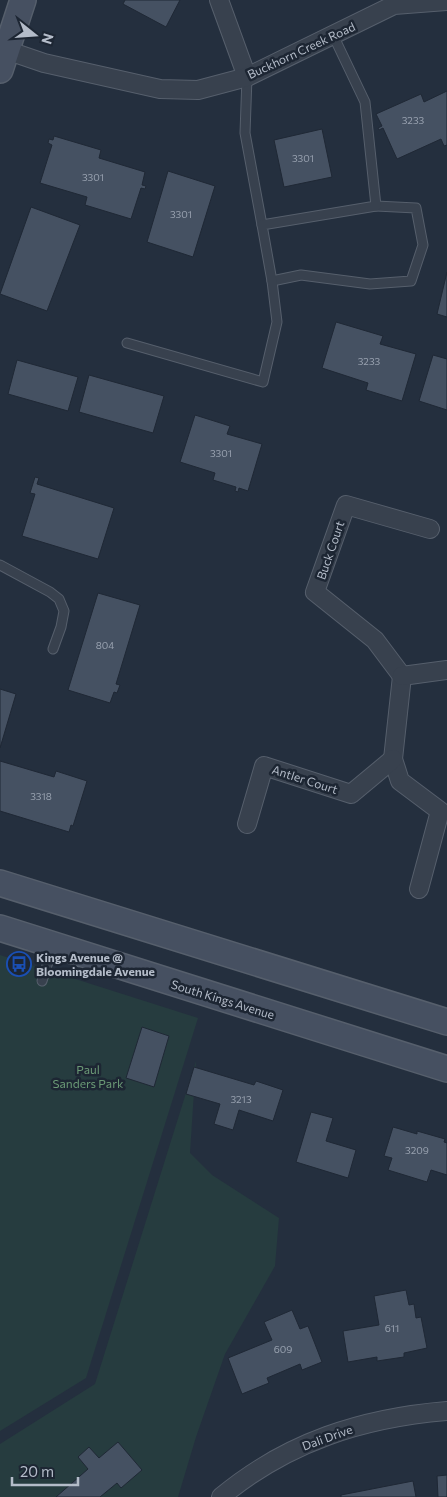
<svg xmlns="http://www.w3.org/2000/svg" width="447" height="1497" viewBox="0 0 447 1497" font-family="Commissioner,sans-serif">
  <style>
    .green { fill: #263c3f }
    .building { fill: #455162; stroke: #1f2835 }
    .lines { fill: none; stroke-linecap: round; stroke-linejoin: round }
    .lane-casing { stroke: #565f6c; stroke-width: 11 }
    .street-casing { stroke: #565f6c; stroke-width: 20 }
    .secondary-casing { stroke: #565f6c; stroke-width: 28 }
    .lane { stroke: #38414e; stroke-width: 9 }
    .street { stroke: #38414e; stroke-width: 18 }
    .secondary { stroke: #465061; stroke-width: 25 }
    .labels { text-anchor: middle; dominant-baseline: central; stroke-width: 5; stroke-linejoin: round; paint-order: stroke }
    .number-label { font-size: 10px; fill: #98a1af }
    .street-label { font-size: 12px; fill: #b4bcc9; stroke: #1d2633 }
    .poi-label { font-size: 12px; font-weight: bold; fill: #b4bcc9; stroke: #1d2633; text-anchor: start }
    .park-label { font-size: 12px; fill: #6b9a76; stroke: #1d2633 }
  </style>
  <rect width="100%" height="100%" fill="#242f3e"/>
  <g class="green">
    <polygon points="0,955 198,1018 86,1378 0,1431"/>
    <polygon points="196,1061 190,1153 212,1175 279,1218 275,1266 225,1354 196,1437 178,1497 0,1497 0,1444 95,1384"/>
  </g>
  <g class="building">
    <polygon points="125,0 180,0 166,27 123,4"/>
    <polygon points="447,91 447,145 444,146 441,139 397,159 383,128 379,130 378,128 382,126 376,114 421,94 424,102"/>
    <polygon points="322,129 332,177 284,187 274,140"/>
    <polygon points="54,136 101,150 99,158 145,172 142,185 146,186 145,189 141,188 131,219 85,205 87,197 40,183 52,145 48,143 49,139 53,140"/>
    <polygon points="168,171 215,186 193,257 147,242"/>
    <polygon points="31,207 80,225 47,311 0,294"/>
    <polygon points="447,272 447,317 437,314"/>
    <polygon points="336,322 383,336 380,344 416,354 402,401 366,390 368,383 322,368"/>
    <polygon points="433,355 447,359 447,410 419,401"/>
    <polygon points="17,360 78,377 68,411 8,394"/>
    <polygon points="89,375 164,396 153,433 79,412"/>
    <polygon points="195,415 230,426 227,434 262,444 248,491 239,488 238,492 235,491 236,487 213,480 215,473 180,462"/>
    <polygon points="35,477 39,478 37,484 114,508 98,559 22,536 35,494 30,493"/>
    <polygon points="98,593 140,605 116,684 120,685 117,693 114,692 110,703 68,690"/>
    <polygon points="0,689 16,694 0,748"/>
    <polygon points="0,761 54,777 56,771 87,781 73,826 71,825 69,832 0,811"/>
    <polygon points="142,1027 169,1036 154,1087 126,1078"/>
    <polygon points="194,1067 254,1085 256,1081 283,1090 273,1121 239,1110 233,1130 214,1124 220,1104 186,1094"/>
    <polygon points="311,1112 333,1118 326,1141 356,1150 348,1178 296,1162"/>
    <polygon points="393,1127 417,1134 417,1131 445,1139 444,1142 447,1143 447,1175 431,1170 427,1182 388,1170 392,1158 384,1156"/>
    <polygon points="406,1290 409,1305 414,1304 416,1318 421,1317 427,1348 404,1353 404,1357 377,1361 377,1357 348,1362 343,1331 379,1325 374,1296"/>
    <polygon points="292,1310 300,1329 308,1326 322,1362 302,1370 300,1364 267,1378 269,1383 242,1394 228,1358 272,1340 264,1322"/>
    <polygon points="118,1442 142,1470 121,1488 117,1483 100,1497 56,1497 88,1469 78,1457 89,1447 99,1458"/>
    <polygon points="447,1475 447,1497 438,1497 437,1476"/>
    <polygon points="413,1481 416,1497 341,1497 341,1495"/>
  </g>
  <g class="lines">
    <defs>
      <g id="lane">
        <polyline points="247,77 245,133 262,225"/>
        <polyline points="272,281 301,275 370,284 411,281 423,245 416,208 376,206"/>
        <polyline points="127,343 263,382 277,322 272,281 262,225 376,206 365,102 333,35"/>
        <polyline points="0,565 50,592 59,599 64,611 61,627 53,649"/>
        <polyline points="42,981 53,946"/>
      </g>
      <g id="street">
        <polyline points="219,0 247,77"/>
        <polyline points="6,50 44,63 160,89 198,90 247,77 394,5 447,1"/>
        <polyline points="402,676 375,640 315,592 346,505 430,529"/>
        <polyline points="402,676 393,759 400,781 440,811 419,889"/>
        <polyline points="402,676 447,670"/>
        <polyline points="247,824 264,766 351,794 393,759"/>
        <path d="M 221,1497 C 287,1442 362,1418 447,1411"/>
      </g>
      <g id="secondary">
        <polyline points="0,70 23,0"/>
        <polyline points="0,883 447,1022"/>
        <polyline points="0,928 447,1069"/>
      </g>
    </defs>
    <use href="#lane" class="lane-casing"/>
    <use href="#street" class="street-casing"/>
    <use href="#secondary" class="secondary-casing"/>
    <use href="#lane" class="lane"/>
    <use href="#street" class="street"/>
    <use href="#secondary" class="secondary"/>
  </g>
  <defs>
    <symbol id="bus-ring" viewBox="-11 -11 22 22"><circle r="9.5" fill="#1d2633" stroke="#1a4fb4" stroke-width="1.5"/><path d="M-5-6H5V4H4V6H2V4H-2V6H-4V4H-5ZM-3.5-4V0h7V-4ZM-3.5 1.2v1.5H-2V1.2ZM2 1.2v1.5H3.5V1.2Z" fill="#1a4fb4"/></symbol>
  </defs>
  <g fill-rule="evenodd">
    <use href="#bus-ring" x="5" y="950" width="28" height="28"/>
  </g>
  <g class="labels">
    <g class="number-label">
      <text x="413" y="120">3233</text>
      <text x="303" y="158">3301</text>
      <text x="93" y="177">3301</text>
      <text x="181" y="214">3301</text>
      <text x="369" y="361">3233</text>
      <text x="221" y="453">3301</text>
      <text x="105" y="645">804</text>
      <text x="41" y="796">3318</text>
      <text x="241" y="1099">3213</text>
      <text x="417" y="1150">3209</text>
      <text x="392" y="1328">611</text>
      <text x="283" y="1349">609</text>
    </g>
    <g class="street-label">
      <text transform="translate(301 50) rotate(-25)">Buckhorn Creek Road</text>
      <text transform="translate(330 550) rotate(-71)">Buck Court</text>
      <text transform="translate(305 779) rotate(18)">Antler Court</text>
      <text transform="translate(223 999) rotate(17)">South Kings Avenue</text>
      <text transform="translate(327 1437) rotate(-20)">Dali Drive</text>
    </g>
    <g class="poi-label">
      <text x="36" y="957">Kings Avenue @<tspan x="36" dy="14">Bloomingdale Avenue</tspan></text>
    </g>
    <g class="park-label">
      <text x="88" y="1069">Paul<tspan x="88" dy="14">Sanders Park</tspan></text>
    </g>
  </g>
  <g transform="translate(35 35) rotate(107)" stroke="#1d2633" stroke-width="4" paint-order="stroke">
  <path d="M0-4L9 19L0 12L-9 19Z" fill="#b4bcc9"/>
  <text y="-8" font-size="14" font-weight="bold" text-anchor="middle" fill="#b4bcc9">N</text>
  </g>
  <path d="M12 1477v8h66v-8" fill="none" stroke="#b4bcc9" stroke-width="2.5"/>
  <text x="20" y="1477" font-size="15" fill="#b4bcc9" stroke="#1d2633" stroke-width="4" paint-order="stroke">20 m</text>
</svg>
